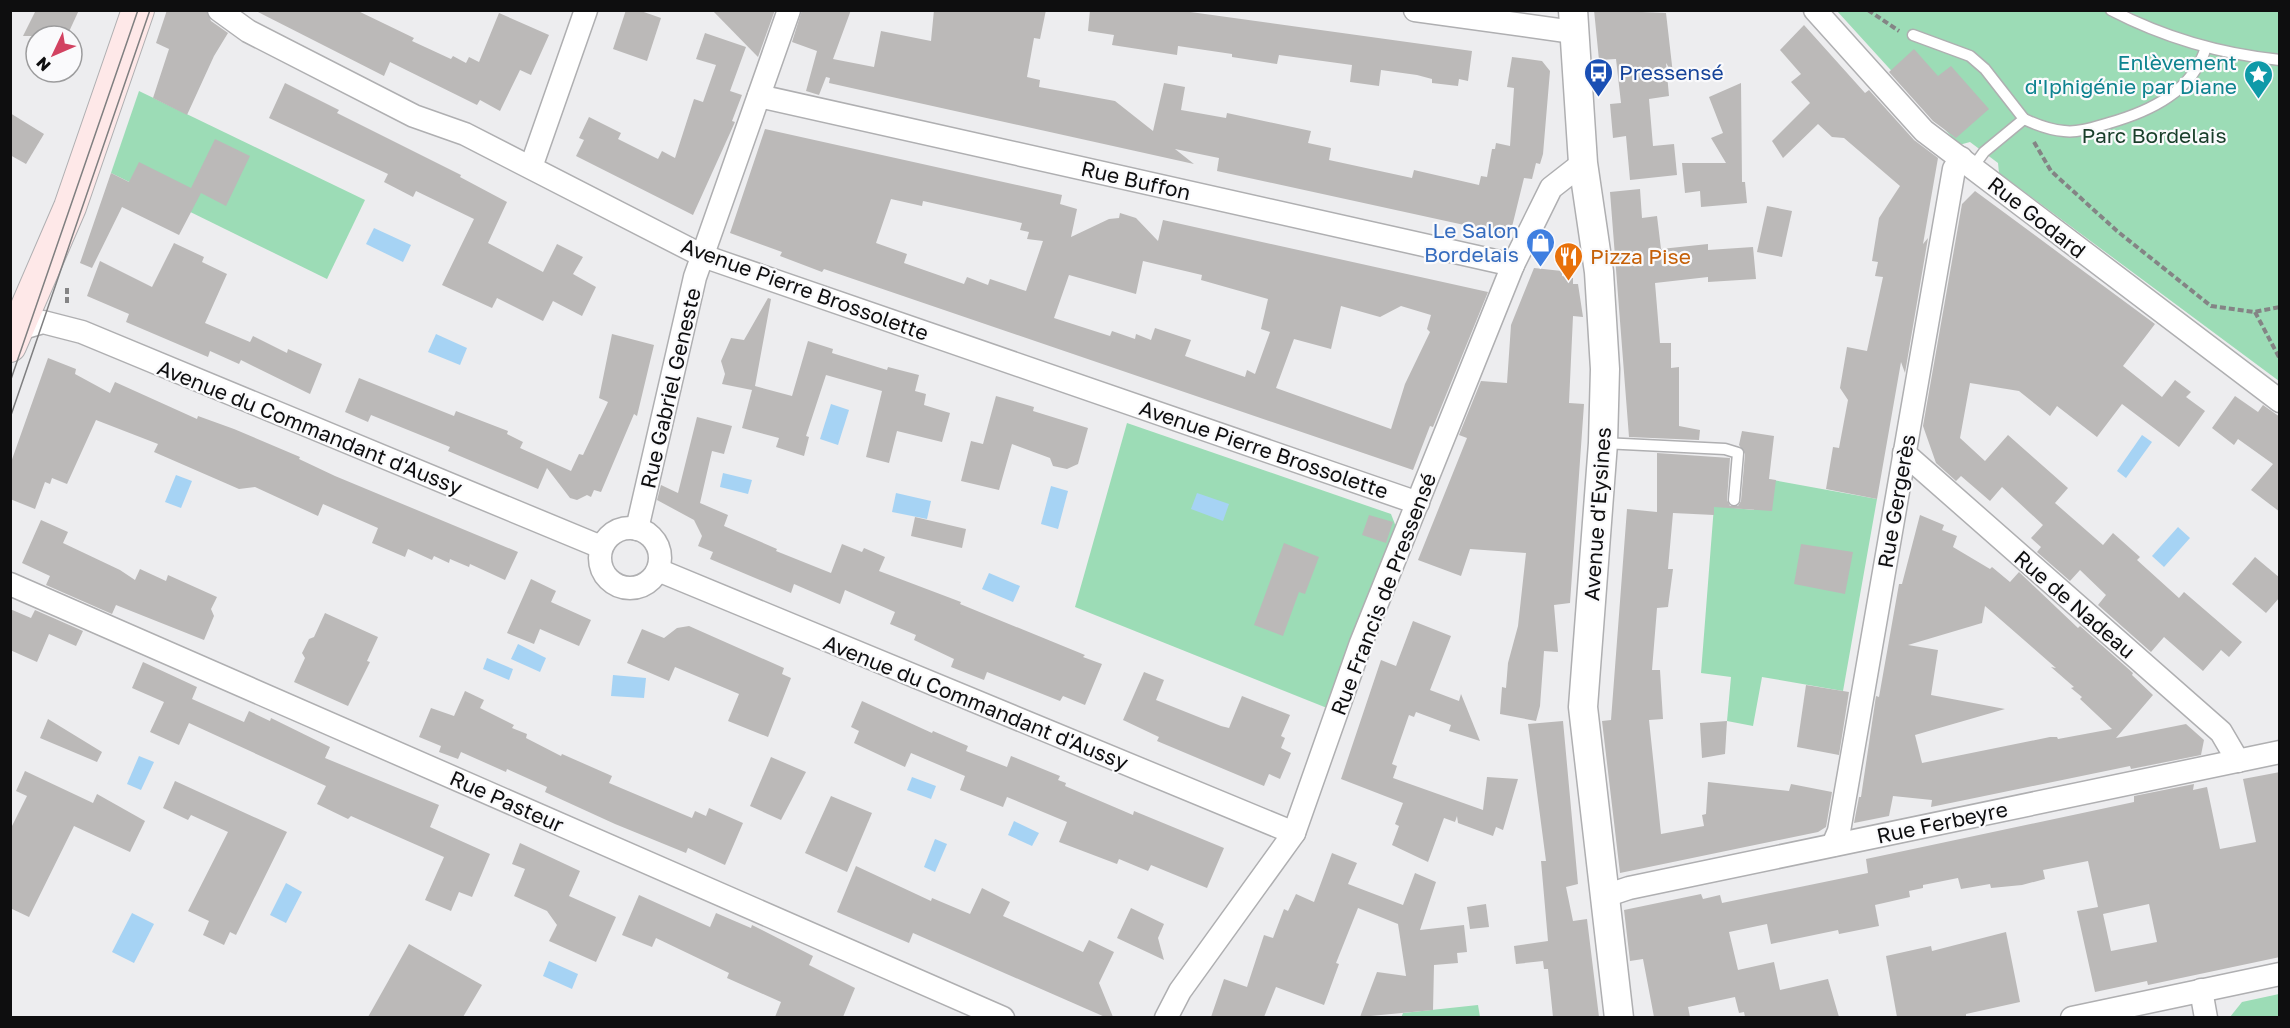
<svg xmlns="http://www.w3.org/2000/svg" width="2290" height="1028" viewBox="0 0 2290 1028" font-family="'Golos Text',sans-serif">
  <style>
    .green { fill: #9cdcb6 }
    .water { fill: #a6d3f4 }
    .building { fill: #bbb9b8; fill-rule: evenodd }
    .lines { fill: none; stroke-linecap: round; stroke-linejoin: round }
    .service-casing { stroke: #afafb1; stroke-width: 13 }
    .minor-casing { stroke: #afafb1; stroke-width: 25 }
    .tertiary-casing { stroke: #afafb1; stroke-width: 31 }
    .secondary-casing { stroke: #afafb1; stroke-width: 34 }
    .path { stroke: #848485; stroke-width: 4; stroke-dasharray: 6 3; stroke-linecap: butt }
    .service { stroke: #fff; stroke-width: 10 }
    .minor { stroke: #fff; stroke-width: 22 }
    .tertiary { stroke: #fff; stroke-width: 28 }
    .secondary { stroke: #fee8e8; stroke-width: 32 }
    .tram { stroke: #7f7f80; stroke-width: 1.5 }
    .labels { text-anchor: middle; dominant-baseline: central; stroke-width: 4.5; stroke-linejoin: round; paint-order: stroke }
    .culture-label { font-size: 21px; fill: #0d838f; stroke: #fafafc; text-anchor: end }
    .transit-label { font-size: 21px; fill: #164399; stroke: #fafafc; text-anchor: start }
    .park-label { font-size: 21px; fill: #193e2a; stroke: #fafafc }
    .street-label { font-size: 21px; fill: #0e0e0f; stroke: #fafafc }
    .shop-label { font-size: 21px; fill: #366cbe; stroke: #fafafc; text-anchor: end }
    .food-label { font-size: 21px; fill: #c56008; stroke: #fafafc; text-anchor: start }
  </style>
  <rect width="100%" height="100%" fill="#ededef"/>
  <g class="green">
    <polygon points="1837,11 2279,11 2279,381 1999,173 1998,163 1970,142 1959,145"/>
    <polygon points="139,91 365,200 327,279 111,173"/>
    <polygon points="1127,423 1391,514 1398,532 1327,708 1075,607"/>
    <polygon points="1756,477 1877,499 1843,691 1762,677 1753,726 1727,721 1731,677 1701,673 1714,506 1754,510"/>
    <polygon points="2279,994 2279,1017 2230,1017 2242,1002"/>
    <polygon points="1478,1005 1480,1017 1401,1018 1403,1013"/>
  </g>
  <g class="water">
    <polygon points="374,228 411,245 403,262 366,244"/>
    <polygon points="436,334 467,348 460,365 428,352"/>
    <polygon points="831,404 849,410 838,445 820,439"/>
    <polygon points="2142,435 2152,442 2126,478 2117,471"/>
    <polygon points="723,473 752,480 748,494 720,487"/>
    <polygon points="176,475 192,481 181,508 165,502"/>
    <polygon points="1051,486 1068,491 1058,529 1041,524"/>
    <polygon points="896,493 931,501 927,519 892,512"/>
    <polygon points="1197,493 1229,504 1223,521 1191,509"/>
    <polygon points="2178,527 2190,538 2164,567 2152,556"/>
    <polygon points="989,573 1020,586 1013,602 982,589"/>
    <polygon points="518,644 546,658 540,672 511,659"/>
    <polygon points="487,658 513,669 509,680 483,669"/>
    <polygon points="613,675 646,678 644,698 611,696"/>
    <polygon points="139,756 154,762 141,790 127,784"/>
    <polygon points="912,777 936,786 931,799 907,790"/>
    <polygon points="1014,821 1039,833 1032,846 1008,835"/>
    <polygon points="935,839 947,844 935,872 924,867"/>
    <polygon points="286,883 302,892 286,923 270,915"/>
    <polygon points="132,913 154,924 134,963 112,952"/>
    <polygon points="549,961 578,974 572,989 543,976"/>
  </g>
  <g class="building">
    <polygon points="36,10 79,10 67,36 23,36"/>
    <polygon points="167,10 206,10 211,21 228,33 214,56 187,115 153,98 169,49 156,43"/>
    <polygon points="254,10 356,10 414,38 412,41 451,59 453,56 466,63 469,57 479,62 499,13 549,35 531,75 520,70 500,111 480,100 477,105 390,62 384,76"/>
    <polygon points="626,10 638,10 661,18 647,61 613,49"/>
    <polygon points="712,10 775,10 758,57"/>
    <polygon points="802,10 851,10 833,59 874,67 881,31 931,41 934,10 1046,10 1040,39 1034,38 1027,77 1040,80 1039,87 1115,101 1153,131 1164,83 1185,87 1181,110 1226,118 1227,113 1311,131 1308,143 1331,148 1329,160 1412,178 1414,170 1479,185 1481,176 1487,177 1492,149 1495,149 1496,143 1510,146 1514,88 1507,87 1512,57 1542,61 1550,71 1543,154 1540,164 1536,163 1532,179 1524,178 1510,235 1217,171 1219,158 1175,149 1194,164 829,83 830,78 826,77 819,95 806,91 817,51 792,42"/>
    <polygon points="1090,10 1176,10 1472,51 1468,81 1459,79 1458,86 1432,83 1432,79 1417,75 1381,70 1379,86 1350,82 1352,65 1279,55 1277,64 1232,57 1232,54 1178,46 1177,55 1112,45 1114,35 1088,31"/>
    <polygon points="1594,10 1666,13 1673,74 1666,63 1669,96 1649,99 1653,146 1674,144 1677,175 1630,180 1626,136 1613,138 1610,104 1621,103 1616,59 1599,60"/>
    <polygon points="1804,25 1865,93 1869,90 1914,140 1938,158 1923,244 1928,238 1905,373 1901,362 1877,499 1826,489 1833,447 1839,448 1848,400 1840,388 1847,347 1867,351 1883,277 1875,276 1878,262 1872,261 1879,218 1900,186 1844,138 1832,137 1818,124 1783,158 1772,141 1810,103 1791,82 1801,74 1780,50"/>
    <polygon points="705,33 746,47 730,91 742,95 732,121 735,122 693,215 576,156 584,140 579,138 589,117 621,133 618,139 658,159 662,151 675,158 694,99 703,102 716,65 696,59"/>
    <polygon points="1914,49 1938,76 1951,66 1989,109 1956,138 1933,121 1889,72"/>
    <polygon points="285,83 339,110 337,113 461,175 460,177 507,202 488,243 543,272 557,244 583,257 573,274 596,287 582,316 553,301 543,321 497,298 492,308 442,285 474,219 416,191 413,197 384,182 388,174 269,118"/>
    <polygon points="1741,83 1742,182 1745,182 1747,203 1701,207 1700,191 1685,193 1682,163 1726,163 1711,138 1723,133 1709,97"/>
    <polygon points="10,113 44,134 26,164 10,155"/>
    <path d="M 765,129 L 1062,195 L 1060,204 L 1077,209 L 1071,237 L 1109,219 L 1119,218 L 1120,213 L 1136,218 L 1158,241 L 1163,220 L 1488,292 L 1433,427 L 1430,426 L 1413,470 L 824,269 L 822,272 L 780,256 L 782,252 L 730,233 ZM 891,199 L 922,206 L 923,201 L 1022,223 L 1020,230 L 1029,232 L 1027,239 L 1043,241 L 1026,291 L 990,279 L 988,285 L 967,277 L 964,284 L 904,263 L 907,254 L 876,243 ZM 1143,261 L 1202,275 L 1201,280 L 1268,299 L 1261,329 L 1270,332 L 1255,374 L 1247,370 L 1245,377 L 1185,356 L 1191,340 L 1155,328 L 1151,340 L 1136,334 L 1135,339 L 1112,331 L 1110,336 L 1054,318 L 1069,275 L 1136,294 ZM 1341,306 L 1380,317 L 1401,306 L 1431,315 L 1427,329 L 1430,332 L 1405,384 L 1391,429 L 1276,388 L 1294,339 L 1331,349 Z"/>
    <polygon points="215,139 250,156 226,206 201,193 179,235 122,207 92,268 80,263 111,173 129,182 139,162 191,188"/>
    <polygon points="1640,189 1642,218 1657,216 1661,249 1708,244 1708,250 1753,247 1756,279 1708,282 1708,277 1655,283 1660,343 1671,343 1671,368 1679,367 1679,426 1700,430 1699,440 1629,437 1610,192"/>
    <polygon points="1975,191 2155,324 2123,366 2162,397 2175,380 2191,392 2186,397 2205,411 2179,447 2122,404 2097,437 2057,406 2050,416 2019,391 1970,383 1960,438 1985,461 2008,435 2068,488 2055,503 2103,545 2113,533 2140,557 2137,560 2179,598 2184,592 2242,642 2229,657 2221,650 2203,671 2164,637 2151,652 2098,605 2106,595 2080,570 2070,581 2037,552 2041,547 2031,538 2043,525 2002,487 1990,501 1961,476 1956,481 1936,463 1923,426 1962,204"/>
    <polygon points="1767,206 1792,211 1782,257 1757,252"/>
    <polygon points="174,243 204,257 202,262 227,274 205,323 250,342 253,336 287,353 288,349 322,364 310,394 241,360 239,364 210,351 208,357 126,322 129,314 87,296 100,261 152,287"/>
    <polygon points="1534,268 1562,271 1562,276 1573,278 1573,284 1578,284 1583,317 1573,316 1569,403 1584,404 1570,603 1554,605 1558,652 1544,651 1540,706 1536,721 1500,714 1502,687 1506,688 1508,663 1518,626 1526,553 1470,549 1461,576 1418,560 1467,438 1459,435 1481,381 1507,383 1511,325"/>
    <polygon points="768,298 771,299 755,386 792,396 808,341 833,349 832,353 887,370 888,367 919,375 915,391 926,394 924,405 950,413 942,442 897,431 889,463 866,457 882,391 826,375 806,436 809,437 804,456 776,447 779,438 742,428 752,390 722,384 725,374 721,361 731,338 744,340"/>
    <polygon points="612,334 654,345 637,416 634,414 601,492 594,490 591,497 587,495 577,500 570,498 547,468 538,489 448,451 450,447 371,415 368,422 345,412 359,378 454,416 456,411 508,431 507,434 523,442 520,448 571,471 579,454 583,455 608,402 599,398"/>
    <polygon points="48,358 76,369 75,374 110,393 115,382 197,419 198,416 234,429 300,457 299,459 335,476 518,552 505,580 470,564 469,567 450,559 449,563 434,556 432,560 408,549 405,557 372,543 378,528 323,504 318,516 255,487 239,489 154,452 158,444 96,420 67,484 52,478 50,484 45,482 35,509 10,499 10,465"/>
    <polygon points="996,396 1034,407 1033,411 1088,428 1078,464 1067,469 1053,466 1050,458 1012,444 999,490 961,481 971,441 983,444"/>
    <polygon points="2235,396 2258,412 2263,405 2280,417 2280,512 2251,490 2273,464 2238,439 2234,445 2212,428"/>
    <polygon points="697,417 732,426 724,454 712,451 700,503 728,515 724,526 777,549 776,551 831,573 842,544 862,552 864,548 885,557 879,571 961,602 960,604 1085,655 1083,657 1102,664 1085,705 1063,696 1060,701 987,672 984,680 951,667 954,659 914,640 916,635 890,624 895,612 845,590 840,604 794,584 791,593 710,559 713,552 698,546 702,536 694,520 657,500 661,485 678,493"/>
    <polygon points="1742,431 1774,436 1769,479 1776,480 1772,511 1714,507 1714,515 1673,513 1668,569 1673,569 1668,607 1657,608 1652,670 1660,670 1663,719 1649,720 1661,834 1704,826 1702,815 1706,814 1708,782 1789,791 1791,784 1832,792 1826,827 1818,832 1620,873 1602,721 1611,720 1627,509 1657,512 1657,453 1730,458 1727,500 1730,506 1738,506 1741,501 1745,454 1739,445"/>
    <polygon points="1369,515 1393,522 1386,543 1362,535"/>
    <path d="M 1920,515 L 1944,525 L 1942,530 L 1957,536 L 1953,547 L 1990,569 L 1992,567 L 2010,582 L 2019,572 L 2078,628 L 2080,626 L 2133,673 L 2132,675 L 2153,695 L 2116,738 L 2186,724 L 2204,740 L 2201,755 L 2131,769 L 2130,766 L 1931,807 L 1932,800 L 1893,796 L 1889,816 L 1854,823 L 1859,797 L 1861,797 L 1876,696 L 1879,697 L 1899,584 L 1902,584 ZM 1985,606 L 2056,668 L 2051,667 L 2074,687 L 2071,688 L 2082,697 L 2080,699 L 2112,729 L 2058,739 L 2057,737 L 2050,737 L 1922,763 L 1915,735 L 2005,709 L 1931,695 L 1938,650 L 1908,645 L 1982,623 Z"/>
    <polygon points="915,517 966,529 962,548 911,536"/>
    <polygon points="41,520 68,532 63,543 120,570 135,580 140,569 166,581 168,575 217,597 211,609 214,616 204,640 116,605 112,614 46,585 50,576 22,563"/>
    <polygon points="1284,543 1319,557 1305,594 1299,592 1283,636 1254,625"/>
    <polygon points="1801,544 1853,552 1845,594 1794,584"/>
    <polygon points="2255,557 2280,578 2280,597 2266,613 2232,584"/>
    <polygon points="531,579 556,591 551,602 591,620 579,646 540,629 534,644 507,633"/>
    <polygon points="10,609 31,618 35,610 83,631 76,646 49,634 37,662 10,650"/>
    <polygon points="325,613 378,637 367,661 370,662 348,706 294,682 305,658 302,653 309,639 314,637"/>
    <polygon points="1413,621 1451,636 1430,690 1459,701 1461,694 1480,741 1449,731 1451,725 1416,712 1414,717 1409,715 1392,764 1397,766 1393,778 1483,810 1487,777 1518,779 1503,830 1496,827 1493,836 1458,823 1457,816 1455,822 1444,818 1428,862 1392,845 1399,826 1395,824 1403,803 1341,779 1381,660 1396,666"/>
    <polygon points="689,626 784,668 782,674 791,678 768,737 728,721 739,694 675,667 669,681 627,663 642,629 664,638 677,628"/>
    <polygon points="143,662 197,687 192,699 244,722 249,711 270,721 271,718 330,747 325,758 439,805 430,827 490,854 472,897 459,892 451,911 425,900 444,857 351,816 348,819 317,804 326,786 189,723 179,745 150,732 164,702 132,688"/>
    <polygon points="1144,672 1164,680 1156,700 1221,726 1229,728 1242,696 1290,715 1281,736 1285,738 1281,748 1291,753 1280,779 1269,774 1264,786 1157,741 1159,737 1123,720"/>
    <polygon points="1806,685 1849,692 1839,755 1797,747"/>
    <polygon points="465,691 484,700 480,708 514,725 512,728 527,734 526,738 561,756 562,754 612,776 609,783 692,818 695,811 706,816 709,808 743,823 725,865 688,848 686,853 615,824 545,792 547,787 507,769 506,772 461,752 458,759 439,752 441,746 419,737 431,708 454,716"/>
    <polygon points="862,701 932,733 933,731 968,746 966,751 1007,767 1011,756 1060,776 1058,780 1066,783 1065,786 1133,815 1134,811 1224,848 1207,888 1151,865 1148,871 1119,859 1117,864 1059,842 1067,822 1007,797 1003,807 960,790 965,776 911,753 905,767 854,743 859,731 851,727"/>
    <polygon points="48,719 102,752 97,762 40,738"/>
    <polygon points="1563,721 1578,884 1566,887 1573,921 1587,919 1599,1017 1553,1017 1548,969 1544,969 1543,961 1516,964 1514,946 1548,941 1541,861 1546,861 1528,724"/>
    <polygon points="1727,721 1725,754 1702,758 1700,723"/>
    <polygon points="771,757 806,772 781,820 750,806"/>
    <polygon points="25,771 93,803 97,794 145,821 130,852 74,826 29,917 10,908 10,830 27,796 16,791"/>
    <path d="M 2280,772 L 2280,957 L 2148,985 L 2147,981 L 2095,992 L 2077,911 L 2098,907 L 2088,861 L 2043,870 L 2045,879 L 2022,885 L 1991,888 L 1990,884 L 1961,889 L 1958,878 L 1923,885 L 1923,888 L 1909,891 L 1910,897 L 1875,905 L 1879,926 L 1839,934 L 1838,930 L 1771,944 L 1767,924 L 1729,932 L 1738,970 L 1774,962 L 1780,990 L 1828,979 L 1839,1017 L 1745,1017 L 1744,1012 L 1739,1013 L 1735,997 L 1688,1007 L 1690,1017 L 1654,1017 L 1643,959 L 1630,961 L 1624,910 L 1701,894 L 1703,899 L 1720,895 L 1722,903 L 1868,873 L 1866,859 L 2134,802 L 2134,796 L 2194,784 L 2193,790 L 2207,787 L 2220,849 L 2256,842 L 2243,779 ZM 2149,904 L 2157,942 L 2111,951 L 2103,914 Z"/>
    <polygon points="175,781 287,832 236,935 230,932 224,945 203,935 209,921 188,911 228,832 191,815 188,820 163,808"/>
    <polygon points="831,796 872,813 847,872 805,853"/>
    <polygon points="520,843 580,871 569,896 616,917 596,962 549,941 557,925 547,911 514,896 525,869 512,864"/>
    <polygon points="1332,853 1357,863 1348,884 1403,905 1415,873 1436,882 1420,930 1464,925 1467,952 1457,953 1458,963 1434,965 1433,1010 1360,1017 1377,972 1406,976 1398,924 1358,908 1336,963 1339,964 1324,1005 1276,987 1264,1017 1211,1017 1224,979 1247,987 1264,935 1273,938 1284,909 1288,911 1296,894 1314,902"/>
    <polygon points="856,866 931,901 932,898 970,914 982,888 1010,902 1003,916 1083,952 1089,940 1114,952 1099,983 1113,1017 1105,1017 913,933 909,943 837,912"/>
    <polygon points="639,895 710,927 716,913 751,928 752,925 813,956 809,965 855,988 843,1017 775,1017 781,1002 727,978 729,973 656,938 652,947 622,935"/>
    <polygon points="1486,904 1489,927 1470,929 1467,907"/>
    <polygon points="1131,908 1164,924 1158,938 1164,960 1117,938"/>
    <polygon points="2006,932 2020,1002 1966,1014 1966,1017 1897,1017 1886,956 1931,946 1932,951"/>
    <polygon points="409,944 482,985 463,1017 368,1017"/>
  </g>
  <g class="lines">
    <defs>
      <g id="service">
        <path d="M 2111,10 C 2163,37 2221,54 2280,60"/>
        <polyline points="1913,35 1970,56 1985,69 2024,119 1984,152 1973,167"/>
        <path d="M 2024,119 C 2037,125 2050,130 2064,131 C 2078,133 2095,127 2109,123 C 2151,111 2193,91 2206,47"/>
        <polyline points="1603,443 1725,449 1738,453 1734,500"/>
      </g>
      <g id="minor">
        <polyline points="219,10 248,31 414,116 465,134 703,256 1418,503"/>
        <polyline points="1415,10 1573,32"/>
        <polyline points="1815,10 1924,131 2280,401"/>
        <polyline points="759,96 1513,265"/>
        <polyline points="531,167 586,10"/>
        <polyline points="16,330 43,322 82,332 601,547"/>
        <polyline points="1904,453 2221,732 2238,761"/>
        <circle cx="630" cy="558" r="30"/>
        <polyline points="637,529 695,277 789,10"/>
        <polyline points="658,570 1294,833"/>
        <polyline points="10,584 1003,1018"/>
        <polyline points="1833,845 1839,831 1954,169 1961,158"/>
        <polyline points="1605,896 1629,888 2280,752"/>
        <polyline points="2201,990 2206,1018"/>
        <polyline points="1166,1018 1180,991 1294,833 1361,643 1513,265 1551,188 1583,163"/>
        <polyline points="2072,1018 2280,974"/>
      </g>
      <polyline id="tertiary" points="1573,10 1583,163 1599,272 1605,369 1603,443 1583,707 1619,1018"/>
      <polyline id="secondary" points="10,346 70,207 138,10"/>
    </defs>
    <use href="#service" class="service-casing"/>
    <use href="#minor" class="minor-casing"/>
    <use href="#tertiary" class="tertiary-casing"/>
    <use href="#secondary" class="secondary-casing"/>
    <g class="path">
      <polyline points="1868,10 1899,31"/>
      <polyline points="2034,142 2051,171 2117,231 2211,306 2254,312 2280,307"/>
      <polyline points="67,288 67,305"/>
      <polyline points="2255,312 2280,359"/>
    </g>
    <use href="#service" class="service"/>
    <use href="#minor" class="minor"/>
    <use href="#tertiary" class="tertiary"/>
    <use href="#secondary" class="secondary"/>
    <g class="tram">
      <polyline points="10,382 138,10"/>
      <polyline points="10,418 150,10"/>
    </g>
  </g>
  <defs>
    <symbol id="bus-pin" viewBox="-11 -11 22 30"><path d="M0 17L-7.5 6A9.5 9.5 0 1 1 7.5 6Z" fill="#1a4fb4" stroke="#fafafc"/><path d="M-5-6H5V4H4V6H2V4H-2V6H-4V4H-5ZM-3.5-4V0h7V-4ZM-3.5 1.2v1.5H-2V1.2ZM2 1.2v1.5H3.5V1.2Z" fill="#fff"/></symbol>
    <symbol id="sight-pin" viewBox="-11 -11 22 30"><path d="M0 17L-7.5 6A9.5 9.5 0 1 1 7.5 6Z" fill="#0f9aa8" stroke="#fafafc"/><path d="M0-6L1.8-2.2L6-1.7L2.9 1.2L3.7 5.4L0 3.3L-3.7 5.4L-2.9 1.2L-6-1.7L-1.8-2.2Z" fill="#fff"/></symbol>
    <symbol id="shop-pin" viewBox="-11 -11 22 30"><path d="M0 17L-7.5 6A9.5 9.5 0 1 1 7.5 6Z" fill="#3f7fe0" stroke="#fafafc"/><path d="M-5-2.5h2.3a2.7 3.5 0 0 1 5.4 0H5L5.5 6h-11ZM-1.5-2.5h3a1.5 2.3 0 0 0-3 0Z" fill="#fff"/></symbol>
    <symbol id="restaurant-pin" viewBox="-11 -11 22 30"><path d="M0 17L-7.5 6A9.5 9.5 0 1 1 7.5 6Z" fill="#e8710a" stroke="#fafafc"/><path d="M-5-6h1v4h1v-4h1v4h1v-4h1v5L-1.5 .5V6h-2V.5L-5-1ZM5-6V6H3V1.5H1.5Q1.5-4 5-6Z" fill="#fff"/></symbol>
  </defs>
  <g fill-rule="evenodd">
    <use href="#bus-pin" x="1582" y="56" width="33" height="45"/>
    <use href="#sight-pin" x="2242" y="58" width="33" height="45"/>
    <use href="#shop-pin" x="1524" y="226" width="33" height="45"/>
    <use href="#restaurant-pin" x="1552" y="240" width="33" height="45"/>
  </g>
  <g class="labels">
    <g class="culture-label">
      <text x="2237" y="62">Enlèvement<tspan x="2237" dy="24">d'Iphigénie par Diane</tspan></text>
    </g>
    <g class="transit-label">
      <text x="1619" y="72">Pressensé</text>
    </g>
    <g class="park-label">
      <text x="2154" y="135">Parc Bordelais</text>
    </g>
    <g class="street-label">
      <text transform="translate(1136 180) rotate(13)">Rue Buffon</text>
      <text transform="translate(2037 217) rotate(38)">Rue Godard</text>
      <text transform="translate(805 289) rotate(20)">Avenue Pierre Brossolette</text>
      <text transform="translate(670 388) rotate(-77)">Rue Gabriel Geneste</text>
      <text transform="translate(310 427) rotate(22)">Avenue du Commandant d'Aussy</text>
      <text transform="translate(1264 449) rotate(19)">Avenue Pierre Brossolette</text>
      <text transform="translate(1896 501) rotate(-80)">Rue Gergerès</text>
      <text transform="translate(1597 514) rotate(-86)">Avenue d'Eysines</text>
      <text transform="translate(1383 594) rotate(-69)">Rue Francis de Pressensé</text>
      <text transform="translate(2075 604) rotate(41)">Rue de Nadeau</text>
      <text transform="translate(976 702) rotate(22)">Avenue du Commandant d'Aussy</text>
      <text transform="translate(507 801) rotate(24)">Rue Pasteur</text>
      <text transform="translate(1942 822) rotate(-12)">Rue Ferbeyre</text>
    </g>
    <g class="shop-label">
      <text x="1519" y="230">Le Salon<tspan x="1519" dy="24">Bordelais</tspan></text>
    </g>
    <g class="food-label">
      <text x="1590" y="256">Pizza Pise</text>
    </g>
  </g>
  <rect width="2290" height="1028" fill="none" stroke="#0e0e0f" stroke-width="24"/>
  <g transform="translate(54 54) rotate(226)"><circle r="28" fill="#fafafc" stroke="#9c9c9d" stroke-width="1.5"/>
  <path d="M0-4.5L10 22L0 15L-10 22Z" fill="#d24261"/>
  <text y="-9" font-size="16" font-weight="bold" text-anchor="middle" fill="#0e0e0f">N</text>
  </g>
</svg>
